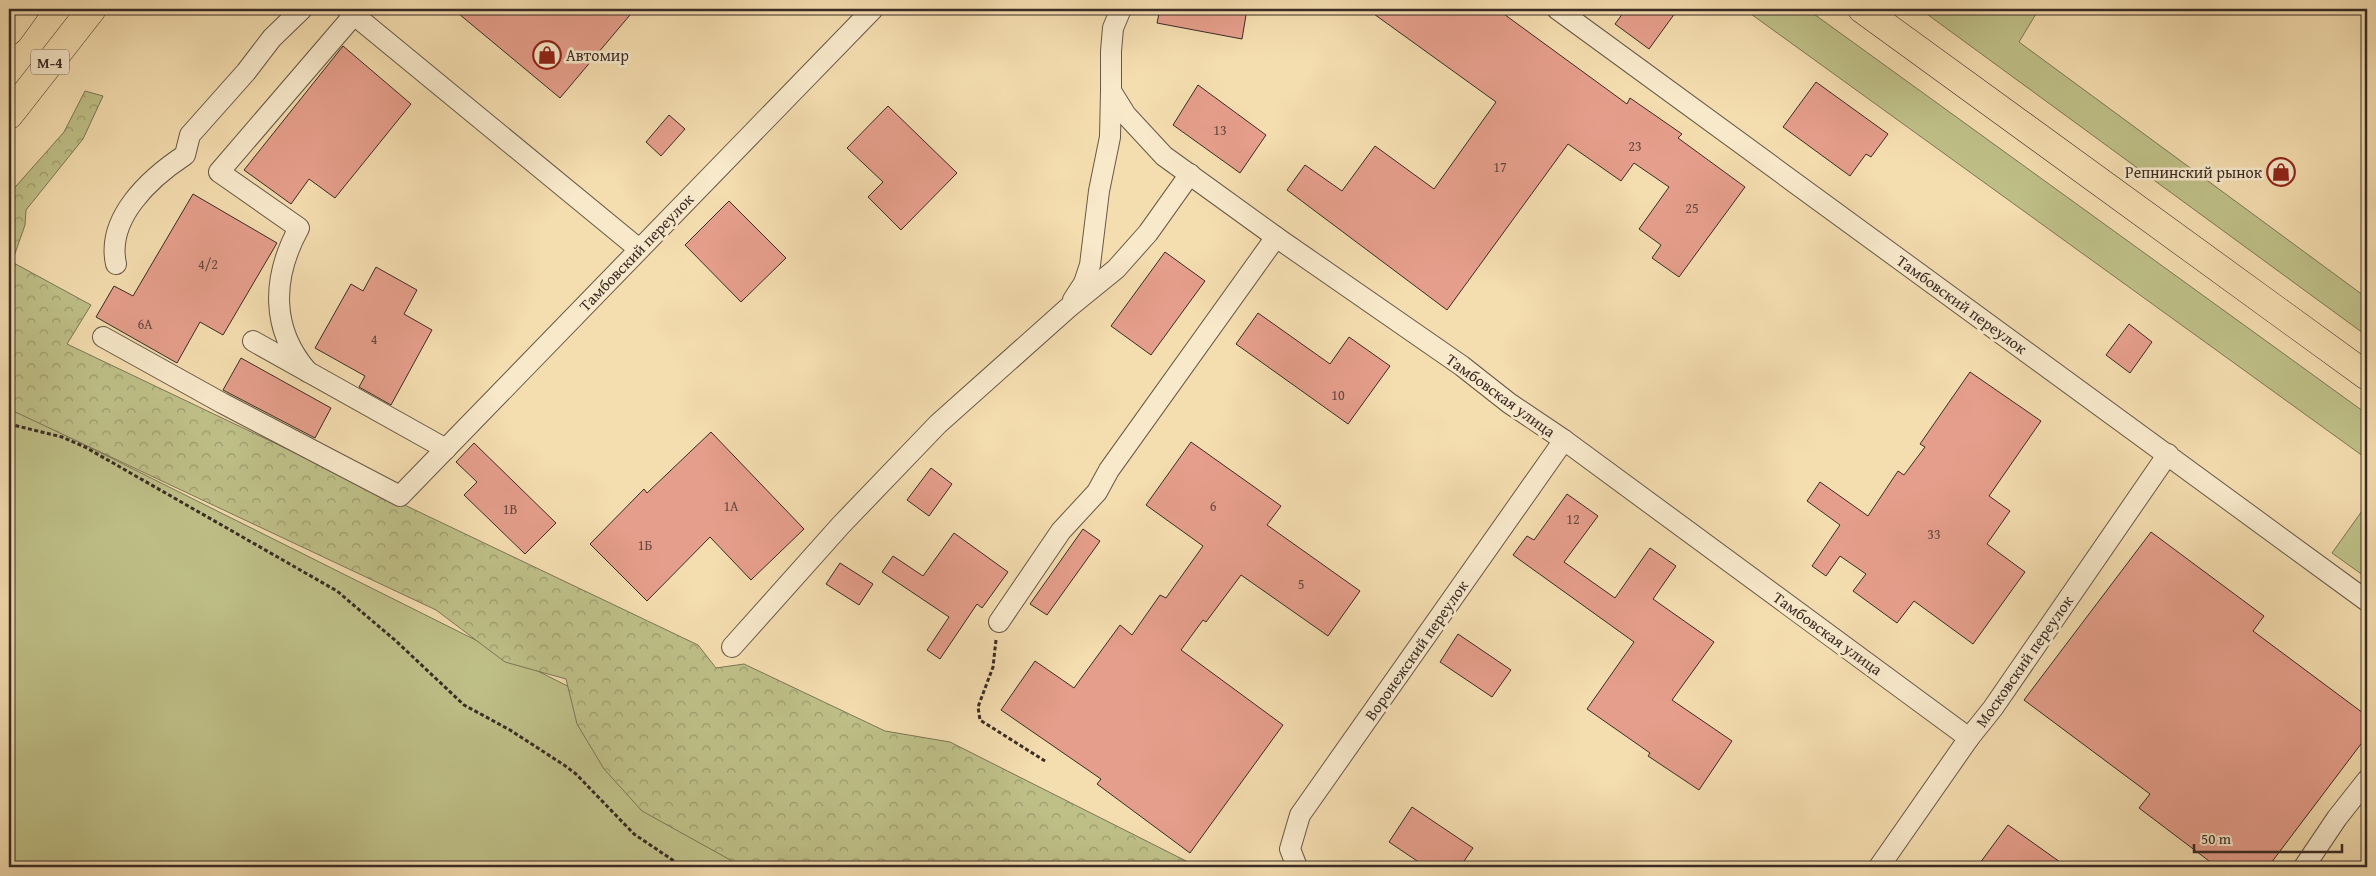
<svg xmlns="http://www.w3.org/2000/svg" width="2376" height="876" viewBox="0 0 2376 876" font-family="'Gentium Book Plus',serif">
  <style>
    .green { fill: #bfc088; stroke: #7c7657 }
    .forest { fill: url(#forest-crowns); stroke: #7c7657 }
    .building { fill: #e59e8b; stroke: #3a2c26 }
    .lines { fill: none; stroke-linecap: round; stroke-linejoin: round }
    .minor-casing { stroke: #685848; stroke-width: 22 }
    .highway-casing { stroke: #3a2c26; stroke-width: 29 }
    .path { stroke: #3a2c26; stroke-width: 3; stroke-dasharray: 4 2.5; stroke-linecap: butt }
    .minor { stroke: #f8e9cb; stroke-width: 20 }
    .highway { stroke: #f4ddaf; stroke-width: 28 }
    .labels { text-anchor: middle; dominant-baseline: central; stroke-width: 5; stroke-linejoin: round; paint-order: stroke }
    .number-label { font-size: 14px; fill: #65483f }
    .shield { fill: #f8e9cb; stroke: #736558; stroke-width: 1 }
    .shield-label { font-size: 15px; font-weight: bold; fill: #3a2c26 }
    .poi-label { font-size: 16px; fill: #3a2c26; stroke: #f8e9cb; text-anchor: start }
    .street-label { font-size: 16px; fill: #3a2c26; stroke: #f8e9cb }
  </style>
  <defs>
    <pattern id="forest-crowns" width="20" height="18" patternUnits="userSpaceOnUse" patternTransform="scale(1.25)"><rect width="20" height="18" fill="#bfc088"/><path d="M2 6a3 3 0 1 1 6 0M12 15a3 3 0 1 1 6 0" fill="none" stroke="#9c9c6f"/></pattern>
  </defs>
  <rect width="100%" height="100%" fill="#f4ddaf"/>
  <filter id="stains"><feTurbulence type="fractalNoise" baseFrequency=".004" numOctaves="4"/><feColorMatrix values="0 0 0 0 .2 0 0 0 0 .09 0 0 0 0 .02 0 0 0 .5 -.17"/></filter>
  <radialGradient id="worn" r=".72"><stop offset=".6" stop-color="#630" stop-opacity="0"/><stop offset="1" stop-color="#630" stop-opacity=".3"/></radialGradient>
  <g class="green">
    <polygon points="1744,9 1807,9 2367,414 2367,459"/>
    <polygon points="1920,9 2039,9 2019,42 2367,298 2367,336"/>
    <polygon points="9,407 930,867 9,867"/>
    <polygon points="2367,504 2367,578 2332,553"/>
  </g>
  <polygon class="forest" points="85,91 103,96 83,139 26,210 25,225 12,262 91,305 67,344 698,645 716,668 744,664 885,731 950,742 1198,867 743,867 642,811 604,769 577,724 566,679 505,662 436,610 9,409 9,194 64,132"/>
  <g class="building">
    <polygon points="453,9 635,9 560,98"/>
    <polygon points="1160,9 1247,9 1242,39 1157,23"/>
    <polygon points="1367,9 1497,9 1627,104 1630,98 1682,134 1678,138 1745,187 1679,277 1652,258 1661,245 1639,229 1669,187 1634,163 1621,181 1568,144 1447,310 1287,190 1305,165 1342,191 1375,146 1434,189 1496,102"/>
    <polygon points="1626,9 1678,9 1649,49 1615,24"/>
    <polygon points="343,46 411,104 335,198 309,179 291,204 244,170"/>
    <polygon points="1816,82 1888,134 1871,157 1866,154 1850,176 1783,127"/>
    <polygon points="1198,85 1266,135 1240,173 1173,125"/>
    <polygon points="888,106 957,173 901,230 868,197 883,182 847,148"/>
    <polygon points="669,115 685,129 661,156 646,142"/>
    <polygon points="193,194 277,243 223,335 200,322 177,363 96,317 114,286 133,296"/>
    <polygon points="729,201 786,258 741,302 685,245"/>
    <polygon points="1165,252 1205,281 1151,355 1111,326"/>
    <polygon points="376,267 417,290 404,314 432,330 391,405 359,387 365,376 315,348 351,284 363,291"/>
    <polygon points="1258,313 1330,364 1349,337 1390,366 1348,424 1236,344"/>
    <polygon points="2129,324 2152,342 2130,373 2106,355"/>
    <polygon points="241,358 331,408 315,438 223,390"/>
    <polygon points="1970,372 2041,421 1989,496 2010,511 1987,544 2025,572 1973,644 1914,601 1897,623 1853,591 1866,574 1840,556 1826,576 1812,566 1840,525 1807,501 1820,482 1868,516 1898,471 1904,475 1925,447 1920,444"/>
    <polygon points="711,432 804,529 751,580 710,537 647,601 590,544 644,489 647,493"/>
    <polygon points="1191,442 1281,506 1267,525 1360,591 1328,636 1241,575 1206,622 1203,620 1181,650 1283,725 1190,853 1097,784 1101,779 1001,710 1035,661 1074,688 1120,625 1132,635 1160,595 1166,598 1203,546 1146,505"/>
    <polygon points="474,443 556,523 525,554 464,495 477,482 456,462"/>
    <polygon points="931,468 952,484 929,516 907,500"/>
    <polygon points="1567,494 1598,516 1564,562 1615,598 1650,548 1676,566 1653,599 1714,642 1672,700 1732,741 1699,790 1648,756 1650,753 1587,709 1634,642 1513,555 1527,536 1534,540"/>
    <polygon points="1083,529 1100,541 1047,615 1030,604"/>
    <polygon points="2151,532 2264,616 2253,631 2367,716 2367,736 2268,867 2217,867 2139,808 2150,794 2024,700"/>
    <polygon points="954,533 1008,572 982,608 977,604 940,659 927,650 949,617 882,572 893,556 923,576"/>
    <polygon points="840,563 873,584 859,605 826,584"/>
    <polygon points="1458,634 1511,670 1492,697 1440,662"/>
    <polygon points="1412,807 1473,848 1460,867 1426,867 1389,842"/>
    <polygon points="2008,825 2067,867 1977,867"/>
  </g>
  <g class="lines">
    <defs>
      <g id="minor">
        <polyline points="347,9 639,249"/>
        <polyline points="1121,9 1113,28 1111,51 1111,91 1126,115 1164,156 1276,237 1462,366 1509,403 1564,440 1969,738"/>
        <polyline points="1557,9 2367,601"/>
        <path d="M 116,264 C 106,218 150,178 185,155 L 190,135 L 246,72 L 272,38 L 302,9"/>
        <polyline points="1073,300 1084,283 1090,265 1099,191 1110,137 1111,91"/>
        <polyline points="103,337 222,403 400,496 873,9"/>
        <polyline points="253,341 446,449"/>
        <path d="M 308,372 C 270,329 272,277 299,228 L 219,172 L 359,9"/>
        <polyline points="999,622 1061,531 1097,492 1109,470 1276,237"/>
        <polyline points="732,647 841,525 938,424 1068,308 1116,269 1148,233 1190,174"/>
        <polyline points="1297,867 1290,849 1300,815 1564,440"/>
        <polyline points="1879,867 1969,738 1993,708 2168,454"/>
        <polyline points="2304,867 2337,818 2367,780"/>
      </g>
      <g id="highway">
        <polyline points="1862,9 2367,376"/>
        <polyline points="9,31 25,9"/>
        <polyline points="9,115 92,9"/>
      </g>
    </defs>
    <use href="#minor" class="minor-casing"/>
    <use href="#highway" class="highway-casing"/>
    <g class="path">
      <polyline points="263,9 272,13"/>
      <polyline points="9,424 62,437 85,447 337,591 396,641 464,705 510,730 564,765 576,774 634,834 683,867"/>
      <polyline points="996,640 993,667 978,707 980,720 1045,761"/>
    </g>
    <use href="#minor" class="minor"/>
    <use href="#highway" class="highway"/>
  </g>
  <defs>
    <symbol id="shop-ring" viewBox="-11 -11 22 22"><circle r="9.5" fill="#f8e9cb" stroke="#8f2418" stroke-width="1.5"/><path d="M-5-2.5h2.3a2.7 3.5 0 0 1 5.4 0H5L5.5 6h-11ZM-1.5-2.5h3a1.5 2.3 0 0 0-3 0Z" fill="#8f2418"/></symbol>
  </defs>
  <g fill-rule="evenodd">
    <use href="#shop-ring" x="531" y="39" width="32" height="32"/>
    <use href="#shop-ring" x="2265" y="156" width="32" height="32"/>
  </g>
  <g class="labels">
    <g class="number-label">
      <text x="1220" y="130">13</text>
      <text x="1635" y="146">23</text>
      <text x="1500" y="167">17</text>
      <text x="1692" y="208">25</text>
      <text x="208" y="264">4/2</text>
      <text x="145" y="324">6А</text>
      <text x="374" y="339">4</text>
      <text x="1338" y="395">10</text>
      <text x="731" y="506">1А</text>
      <text x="1213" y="506">6</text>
      <text x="510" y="509">1В</text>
      <text x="1573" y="519">12</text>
      <text x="1934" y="534">33</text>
      <text x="645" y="545">1Б</text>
      <text x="1301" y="584">5</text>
    </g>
    <rect class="shield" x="31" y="49.5" width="38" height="25" rx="4"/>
    <g class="shield-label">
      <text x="50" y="62">М-4</text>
    </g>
    <g class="poi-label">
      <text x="566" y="55">Автомир</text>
      <text x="2262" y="172" text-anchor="end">Репнинский рынок</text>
    </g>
    <g class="street-label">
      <text transform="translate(636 252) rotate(-46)">Тамбовский переулок</text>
      <text transform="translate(1962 304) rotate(36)">Тамбовский переулок</text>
      <text transform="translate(1501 395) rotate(36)">Тамбовская улица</text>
      <text transform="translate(1828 633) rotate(36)">Тамбовская улица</text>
      <text transform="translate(1416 650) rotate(-55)">Воронежский переулок</text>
      <text transform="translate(2024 661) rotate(-55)">Московский переулок</text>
    </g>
  </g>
  <rect width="2376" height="876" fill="none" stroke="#f4ddaf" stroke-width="30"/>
  <rect x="10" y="10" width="2356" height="856" fill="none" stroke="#3a2c26" stroke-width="2.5"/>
  <rect x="15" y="15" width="2346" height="846" fill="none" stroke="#3a2c26"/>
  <path d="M2194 844v8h148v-8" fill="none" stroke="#3a2c26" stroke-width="2.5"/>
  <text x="2201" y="844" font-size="15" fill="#3a2c26" stroke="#f8e9cb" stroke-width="4" paint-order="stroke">50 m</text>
  <rect width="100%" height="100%" filter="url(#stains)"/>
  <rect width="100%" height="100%" fill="url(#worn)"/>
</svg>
